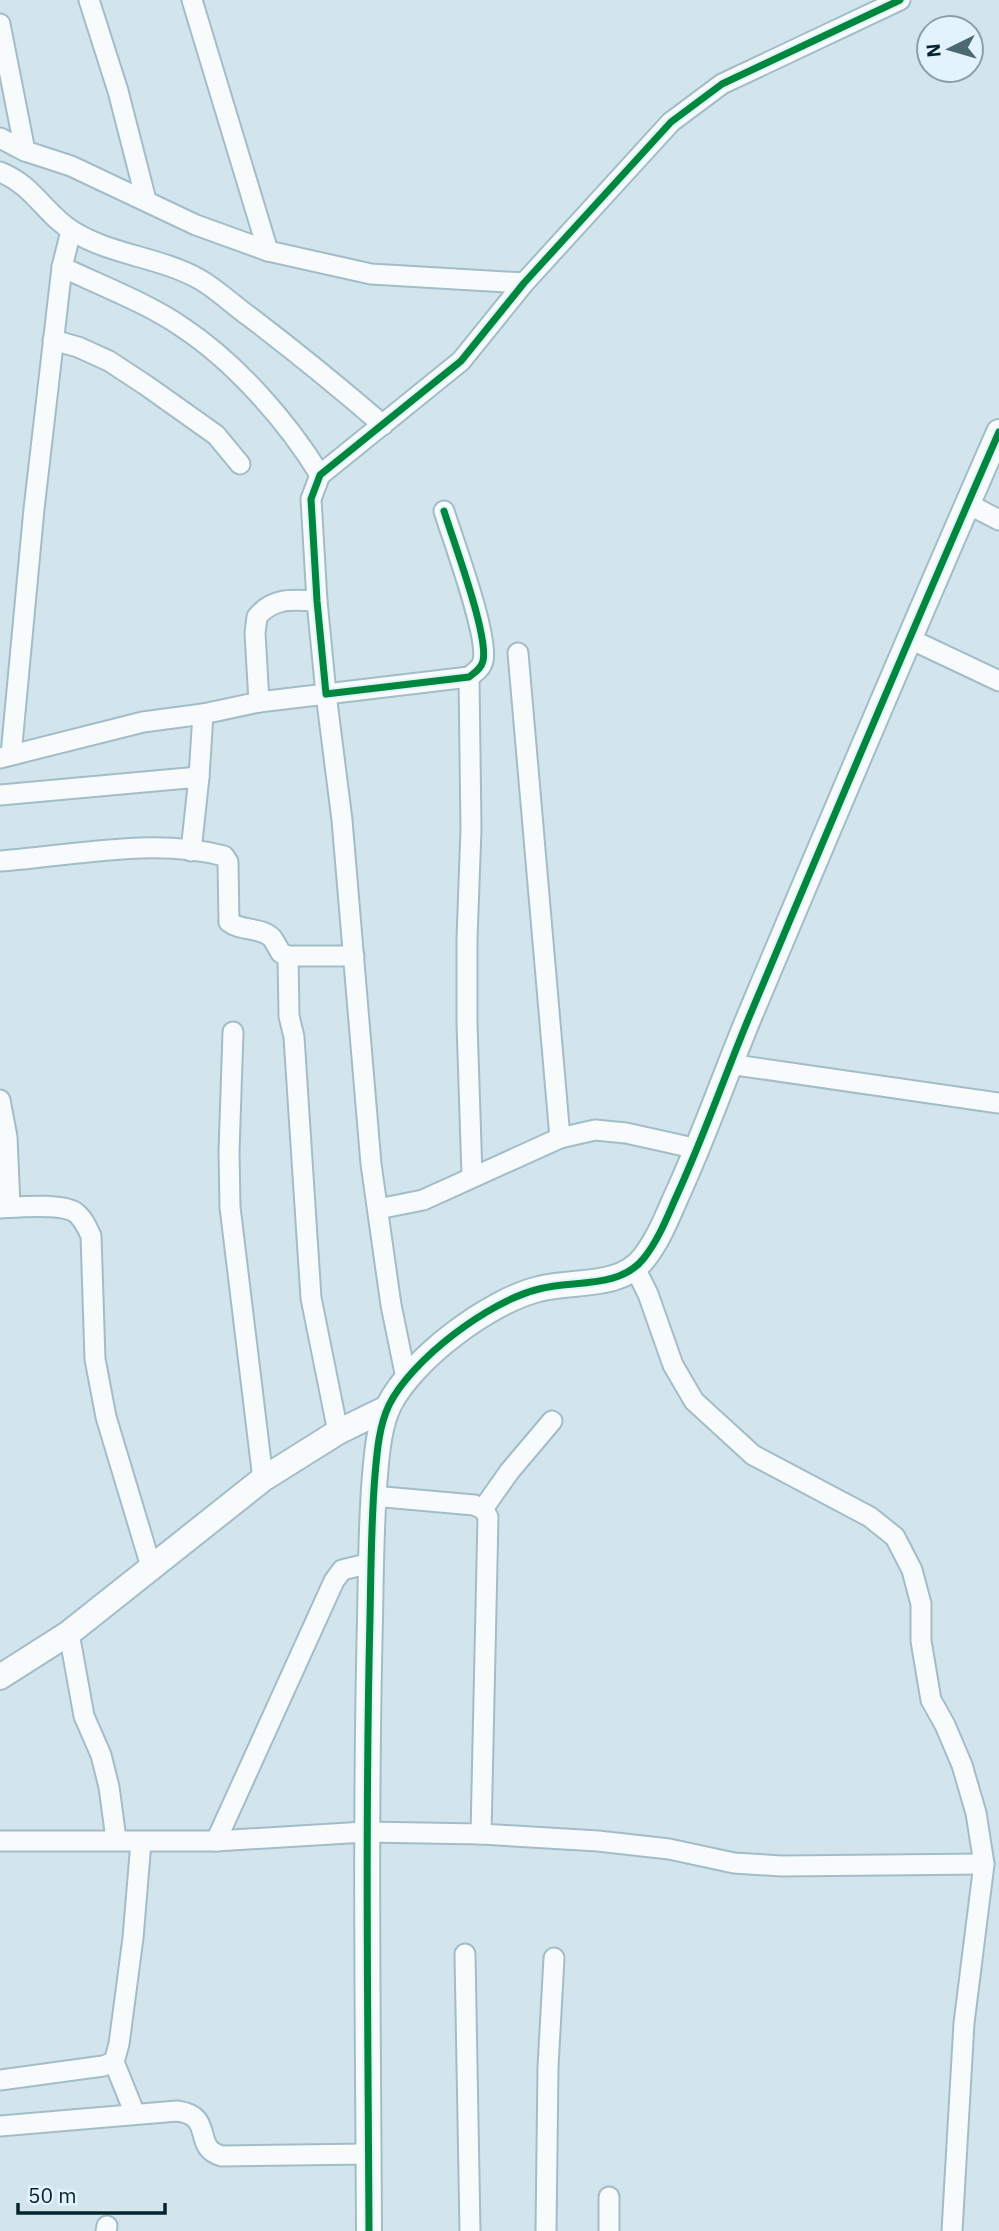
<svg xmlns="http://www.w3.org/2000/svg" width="999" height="2231" viewBox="0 0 999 2231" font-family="'IBM Plex Sans',sans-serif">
<rect width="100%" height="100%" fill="#d2e5ed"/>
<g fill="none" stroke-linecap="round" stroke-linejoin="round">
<g stroke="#a2bdc8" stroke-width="23">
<g id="minor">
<polyline points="89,0 118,91 146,200"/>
<polyline points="192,0 268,251"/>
<polyline points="0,24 25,151"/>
<polyline points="0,138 25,151 71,166 196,225 268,251 371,274 524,283"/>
<path d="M0,172C34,185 45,215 74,232C112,255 159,257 199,279C217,289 233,305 250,317C296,352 340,388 383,425"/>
<path d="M62,267C100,285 147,303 182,327C235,362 287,421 320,475"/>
<polyline points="53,340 78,347 109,361 147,386 216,435 240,464"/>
<polyline points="968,504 999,520"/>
<path d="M444,511C453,540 489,636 483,661C481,669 475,672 469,677L326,694L317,601L311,499L320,475L461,361L524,283L671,122L722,84L900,0"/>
<polyline points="908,638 999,681"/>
<polyline points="518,653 560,1138"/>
<polyline points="469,677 471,829 467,939 467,1023 472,1176"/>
<path d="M259,702L255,633L257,617C273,597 293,600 317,601"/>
<polyline points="11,755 34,509 62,267 71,231"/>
<polyline points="0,758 143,722 203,714 259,702 326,694 342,820 371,1164 391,1305 406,1378"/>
<polyline points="199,777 203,714"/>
<polyline points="0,795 199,777 191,851"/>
<path d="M0,861C71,856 154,837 224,856L228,862L229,922C240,931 262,927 272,938C275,942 278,948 281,953L288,956H354"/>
<polyline points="288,956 289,1016 294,1037 311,1298 338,1432"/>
<polyline points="233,1032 229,1152 230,1207 263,1479"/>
<polyline points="729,1064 999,1103"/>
<polyline points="0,1100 7,1137 10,1207"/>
<path d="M0,1208C18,1207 60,1203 75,1212C83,1218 87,1227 91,1236L95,1359L106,1417L152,1570"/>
<polyline points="378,1209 423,1200 560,1138 595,1130 626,1133 698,1149"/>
<polyline points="635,1268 648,1294 673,1365 694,1401 753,1455 870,1517 895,1537 912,1570 921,1604 921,1641 931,1700 945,1725 962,1765 976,1813 984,1864 964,2023 952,2231"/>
<polyline points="373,1496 474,1505 483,1509 488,1517 481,1834"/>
<polyline points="483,1509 509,1472 552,1421"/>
<polyline points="69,1633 84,1716 101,1755 109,1787 116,1839"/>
<polyline points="0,1841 216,1841 365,1832 481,1834 598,1841 669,1849 734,1863 782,1866 984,1864"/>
<polyline points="216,1841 334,1581 342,1570 371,1563"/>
<polyline points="465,1954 470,2231"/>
<polyline points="114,2062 135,2114"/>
<polyline points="0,2080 103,2066 114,2062 119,2044 133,1938 141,1842"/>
<path d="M0,2126L177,2111C216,2116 191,2148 222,2156L368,2154"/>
<polyline points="609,2197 609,2231"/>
<polyline points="106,2231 107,2226"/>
<polyline points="546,2231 548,2067 554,1958"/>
</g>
</g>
<g stroke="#a2bdc8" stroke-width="28">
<g id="tertiary">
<polyline points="0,1677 69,1633 263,1479 338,1432 387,1408"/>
<path d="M369,2231C368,2026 365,1822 370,1618C371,1570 371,1522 375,1475C377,1452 379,1426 389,1405C412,1359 489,1301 539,1289C573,1280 620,1289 644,1258C659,1239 667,1217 677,1195C704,1136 725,1075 750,1015C832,820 914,626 999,432"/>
</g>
</g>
<use href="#minor" stroke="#f8fbfc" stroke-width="19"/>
<use href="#tertiary" stroke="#f8fbfc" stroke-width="24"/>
<g stroke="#e2f3fb" stroke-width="11">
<g id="cycleway">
<path d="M444,511C453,540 489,636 483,661C481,669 475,672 469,677L326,694L317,601L311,499L320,475L461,361L524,283L671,122L722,84L900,0"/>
<path d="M369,2231C368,2026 365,1822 370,1618C371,1570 371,1522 375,1475C377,1452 379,1426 389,1405C412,1359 489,1301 539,1289C573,1280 620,1289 644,1258C659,1239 667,1217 677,1195C704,1136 725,1075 750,1015C832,820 914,626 999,432"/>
</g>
</g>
<use href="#cycleway" stroke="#00873e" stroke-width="7"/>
</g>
<g transform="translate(950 49) rotate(265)"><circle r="33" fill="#e2f3fb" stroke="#89a0aa" stroke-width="2"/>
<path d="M0-5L12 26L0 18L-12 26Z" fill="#4c6872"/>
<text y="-10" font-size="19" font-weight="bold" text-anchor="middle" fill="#042430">N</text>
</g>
<path d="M18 2203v10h147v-10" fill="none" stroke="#042430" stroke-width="3.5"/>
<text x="28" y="2203" font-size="21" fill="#042430" stroke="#e2f3fb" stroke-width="5" paint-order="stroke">50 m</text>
</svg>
